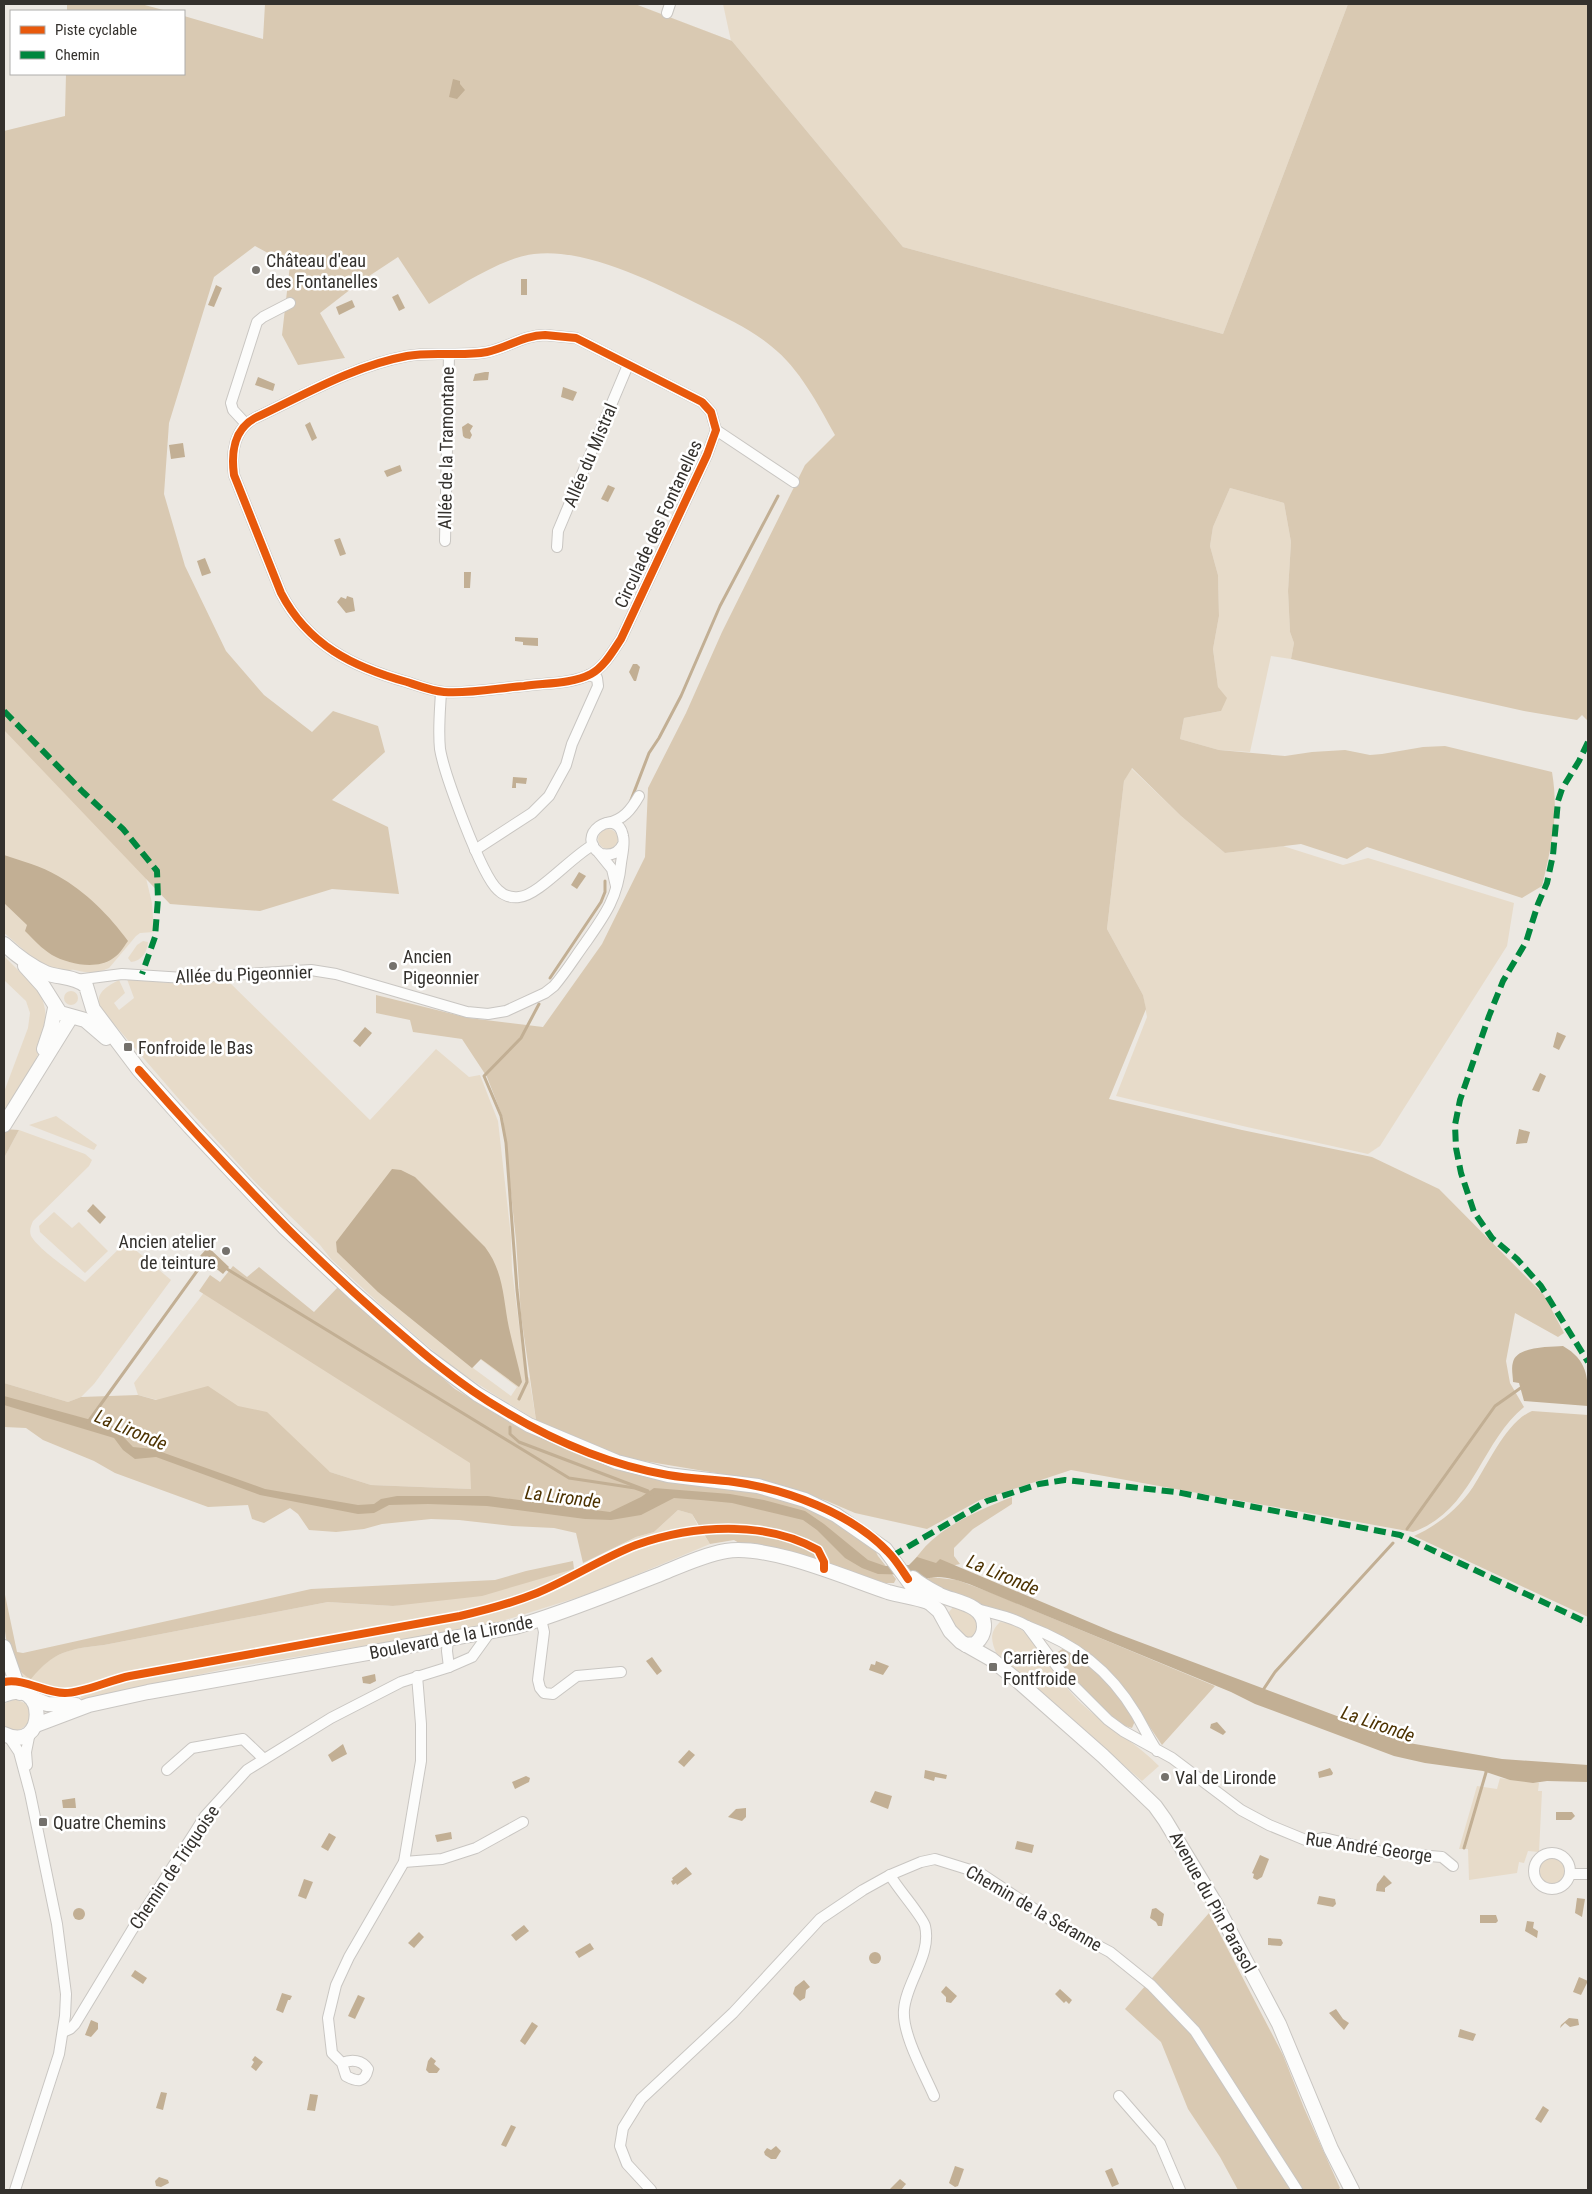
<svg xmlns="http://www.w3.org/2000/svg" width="1592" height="2194" viewBox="0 0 1592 2194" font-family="'Roboto Condensed',sans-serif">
<rect width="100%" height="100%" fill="#ece8e2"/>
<g fill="#e7dbc9" fill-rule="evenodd">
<polygon points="635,4 731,41 723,4 1348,4 1223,334 903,247 732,41"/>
<polygon points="1230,488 1284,503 1291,542 1288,591 1290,632 1294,643 1291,659 1271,656 1250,752 1219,750 1180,739 1184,718 1221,711 1213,649 1219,616 1218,575 1210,546 1213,527"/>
<path d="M4,727L145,874L152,903L154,932L140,933L136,936L109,968C97,974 87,973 75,970C68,969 61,972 55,970C40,967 17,943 4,933Z"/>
<polygon points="1131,768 1181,816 1225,853 1283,846 1343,865 1368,858 1514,903 1507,946 1380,1146 1368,1154 1247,1127 1116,1096 1147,1017 1143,995 1107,929 1124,781"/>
<circle cx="608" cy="839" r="10"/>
<path d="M143,941L148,942C147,952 142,961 131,962L128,958L137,945Z"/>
<path d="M4,956L38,990C62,1032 25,1079 4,1115V1092L28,1028L30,1013L26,1001L4,980Z"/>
<path d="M127,979L180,984L226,979L370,1120L436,1049L469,1077L480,1075L498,1121L511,1237L512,1270L526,1380L529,1377L536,1420C508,1403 479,1386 452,1366C410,1333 371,1296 331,1259L320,1245L256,1183L178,1098L101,1009C93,993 108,986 119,980L125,993L114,1003L119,1010L134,998ZM480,1359L517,1387L511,1396L473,1368Z"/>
<circle cx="71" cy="998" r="7"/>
<polygon points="56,1116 97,1145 94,1150 29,1125"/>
<path d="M19,1130L85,1154L92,1160L89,1166L33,1221C31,1226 29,1230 31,1236C38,1249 72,1272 85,1282L126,1242L171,1280L94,1384L81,1397L68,1402L4,1383V1158Z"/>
<polygon points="54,1212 72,1228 79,1222 108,1251 85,1273 40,1232 39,1226"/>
<polygon points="213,1281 478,1459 471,1489 371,1485 330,1472 251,1424 138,1395 134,1383"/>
<path d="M678,1510L692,1514L699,1528L646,1539L604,1557L553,1583L507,1601L478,1610L118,1676L71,1691L43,1688L19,1679L15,1665L31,1678C54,1651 69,1649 104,1645L328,1602L393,1606L574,1569L636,1537L654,1532Z"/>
<path d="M703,1533L710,1544L595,1592L486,1626L234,1667L82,1700L80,1695L104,1685L134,1678C205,1665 275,1652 346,1639C396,1630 446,1624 495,1610C567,1589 627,1539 703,1533Z"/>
<path d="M955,1605H960L976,1619L979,1630L970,1640C960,1634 950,1625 949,1612Z"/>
<path d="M1000,1622C1027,1624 1036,1647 1050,1665C1059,1678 1070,1693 1082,1704C1106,1727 1136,1742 1159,1766L1142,1781L997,1655C991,1641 989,1633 1000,1622Z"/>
<path d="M15,1699L27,1704L31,1718C25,1729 15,1735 4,1726V1704Z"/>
<polygon points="1500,1778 1539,1783 1538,1791 1542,1791 1539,1852 1528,1851 1524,1863 1519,1862 1517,1873 1469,1880 1468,1849 1459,1849 1477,1786 1497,1789"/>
<circle cx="1552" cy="1871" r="14"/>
</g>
<g fill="#d9c9b2">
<polygon points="67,4 141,4 167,11 67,11"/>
<path d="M265,4H635L732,41L903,247L1223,334L1348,4H1588V721L1582,715L1577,720L1524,711L1291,659L1294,643L1290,632L1288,591L1291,542L1284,503L1230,488L1213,527L1210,546L1218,575L1219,616L1213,649L1218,687L1227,698L1221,711L1184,718L1180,739L1219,750L1285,756L1312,752L1345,750L1370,755L1382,754L1423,747L1445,746L1552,772C1559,815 1552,844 1542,886L1522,898L1367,847L1347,859L1301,844L1225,853L1181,816L1132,768L1124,781L1107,929L1143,995L1146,1009L1109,1099L1242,1130L1372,1157L1439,1189L1544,1295L1564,1333L1558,1337L1515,1313L1506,1361L1510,1383L1524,1407C1480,1443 1473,1511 1413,1532L1071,1470L980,1500L927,1529L855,1513L827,1501L770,1482L626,1458L536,1420L521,1315L516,1240L503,1118L487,1077L462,1039L413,1032L410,1020L376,1013V995L469,1018L543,1027L602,944L645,857L648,788L686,713L722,632L805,465L835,435C817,403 800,369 771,346C751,329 726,318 702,306C658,284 585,247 534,254C501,258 458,287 429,304L398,257L360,282L320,313L345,358L298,365L282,335L290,265L255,246L214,277L169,423L164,494L185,566L226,651L264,695L312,732L333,711L378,726L385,752L332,800L388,827L399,894L332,889L260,911L170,904L4,730V131L65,116L66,74H184V16L263,39Z"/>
<polygon points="4,1129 19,1130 4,1158"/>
<polygon points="233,1266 247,1277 259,1267 314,1312 339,1286 455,1389 519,1428 613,1467 672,1483 745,1490 802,1505 824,1515 872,1544 878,1556 896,1579 894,1583 885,1583 817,1560 746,1547 734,1540 710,1544 692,1514 678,1510 654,1532 636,1537 583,1563 576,1533 554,1528 512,1526 459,1520 431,1519 382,1524 364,1529 336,1532 309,1530 298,1514 290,1508 264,1523 252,1519 248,1505 208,1507 115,1473 94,1461 43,1440 26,1428 4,1427 4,1383 68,1402 81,1397 138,1395 156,1400 208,1386 238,1406 267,1412 330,1472 371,1485 471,1489 470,1463 199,1291 210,1275 220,1282"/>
<path d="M1532,1411L1588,1415V1617L1414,1536C1438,1525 1458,1509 1473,1487C1488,1464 1507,1421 1532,1411Z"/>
<path d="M1012,1497V1504L973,1529L954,1548V1556L960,1564L917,1574L910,1565C917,1557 923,1548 931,1541C953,1521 984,1508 1012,1497Z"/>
<path d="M573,1561L574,1569L482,1596L393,1606L328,1602L104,1645C69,1649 54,1651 31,1679C1,1664 4,1618 4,1590L17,1652L23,1653L311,1589L495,1580L526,1571Z"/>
<polygon points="931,1577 957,1580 992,1593 1215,1686 1162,1745 1141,1714 1103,1666 1083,1649 1057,1636 921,1583"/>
<path d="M1064,1648C1093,1661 1114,1692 1133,1716L1135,1721L1132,1728L1122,1725L1093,1700L1055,1658L1056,1653Z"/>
<polygon points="1209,1913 1283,2055 1304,2108 1340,2188 1338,2190 1238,2190 1220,2157 1188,2109 1161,2042 1125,2009"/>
</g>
<g fill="#c2af94">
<polygon points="453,79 460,81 460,84 465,90 457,99 449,97"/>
<rect x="521" y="279" width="6" height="16"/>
<polygon points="216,285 222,288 214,307 208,305"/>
<polygon points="398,294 405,308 399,311 392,297"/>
<polygon points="352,300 355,307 339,315 336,307"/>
<polygon points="485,372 489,372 488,380 473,381 475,374"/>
<polygon points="258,377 275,384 273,391 255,385"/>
<polygon points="563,387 577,392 573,401 561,397"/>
<polygon points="310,422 317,438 312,441 305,425"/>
<polygon points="468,423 473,426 470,431 472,435 470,439 465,438 463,436 462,427"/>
<polygon points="183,443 185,457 171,459 169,445"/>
<polygon points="400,465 402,471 387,477 384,471"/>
<polygon points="608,485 615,488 608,502 601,499"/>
<polygon points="340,538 346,554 340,556 334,540"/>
<polygon points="205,558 211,573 202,576 197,561"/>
<polygon points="464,572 471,572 470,588 464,588"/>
<polygon points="347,596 353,598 355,611 346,613 337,602 341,597 346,599"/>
<polygon points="515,637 538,638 538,646 523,645 523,642 515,641"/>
<polygon points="633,664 637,664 640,667 636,681 634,681 629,672"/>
<polygon points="513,777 527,778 526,784 516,783 516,788 512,788"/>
<path d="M4,855C22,861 41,866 58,876C85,891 110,916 128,941C123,948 119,955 112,959C96,970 68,964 52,955C42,949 33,939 25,931L27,925L4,903Z"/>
<polygon points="579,872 586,876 577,889 571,885"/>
<polygon points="365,1027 372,1033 360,1047 353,1041"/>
<polygon points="1557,1032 1566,1036 1559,1050 1553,1047"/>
<polygon points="1540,1073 1546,1076 1539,1092 1532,1090"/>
<polygon points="1519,1129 1530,1132 1527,1143 1516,1144"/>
<path d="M392,1169L401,1170L415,1177L485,1247C504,1272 503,1299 509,1328C513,1346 518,1364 522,1382L519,1387L481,1359L472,1368L378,1292L337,1252L336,1242Z"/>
<polygon points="93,1204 106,1217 100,1224 87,1211"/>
<polygon points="208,1247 229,1267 223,1274 200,1256"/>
<path d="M1563,1346C1589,1361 1588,1379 1588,1406L1524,1401L1519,1383L1513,1382C1513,1376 1511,1368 1513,1362C1517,1346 1550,1347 1563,1346Z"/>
<path d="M4,1396L113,1426L133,1447L153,1449L265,1489L358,1505L374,1504L381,1499L397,1496H488L610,1512L641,1497L654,1488L730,1494L764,1500L805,1511L824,1524L868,1560L885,1566L909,1565L917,1557L936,1563L940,1559L1113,1632L1409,1743L1502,1759L1588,1765V1782L1547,1781L1533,1783L1510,1780L1483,1771L1425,1763L1394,1756L1255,1704L1231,1692L969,1584C957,1580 936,1573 925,1580L918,1575L878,1574L862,1568L845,1558L817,1530L803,1520L732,1503L701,1500L674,1498L641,1515L611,1520L585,1519L487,1506L428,1504L389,1505L374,1513L358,1514L260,1495L156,1457L135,1459L123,1450L114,1438L4,1405Z"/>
<polygon points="652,1657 662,1671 657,1675 646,1661"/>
<polygon points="876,1661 889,1666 883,1675 869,1670 871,1664 875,1665"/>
<polygon points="375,1674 376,1681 370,1684 363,1683 362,1677"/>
<polygon points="1217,1722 1226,1732 1223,1735 1210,1728 1211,1724"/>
<polygon points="343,1744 347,1754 332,1762 328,1755"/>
<polygon points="689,1750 695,1755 684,1767 678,1762"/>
<polygon points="1330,1768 1333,1773 1332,1775 1319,1778 1318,1772"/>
<polygon points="925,1770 947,1775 946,1779 935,1777 934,1781 924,1778"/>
<polygon points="526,1776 530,1778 529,1782 515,1789 512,1782"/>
<polygon points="875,1791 892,1796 888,1809 870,1802"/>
<polygon points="75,1798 76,1808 63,1808 62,1800"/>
<polygon points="746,1808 746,1817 742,1821 728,1817 736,1809"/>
<polygon points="1556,1812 1572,1812 1575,1816 1571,1820 1556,1820"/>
<polygon points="451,1832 452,1839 437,1842 435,1835"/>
<polygon points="329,1833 336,1837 328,1851 321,1847"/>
<polygon points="1017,1841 1034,1845 1032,1853 1015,1849"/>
<polygon points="1260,1855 1269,1859 1262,1877 1257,1880 1253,1878 1254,1874 1252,1873"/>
<polygon points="686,1867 692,1874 677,1885 676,1883 673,1885 671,1881 673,1880 672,1878"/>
<polygon points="1384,1875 1392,1883 1385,1888 1385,1892 1376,1891 1377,1884"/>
<polygon points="304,1879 313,1882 306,1899 298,1896"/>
<polygon points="1319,1896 1335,1899 1336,1904 1333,1907 1317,1904"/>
<polygon points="1577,1898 1585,1899 1582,1917 1575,1913"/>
<circle cx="79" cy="1914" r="6"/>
<polygon points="1156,1908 1164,1914 1162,1926 1158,1926 1156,1922 1150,1918 1152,1909"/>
<polygon points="1480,1915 1496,1915 1498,1921 1496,1923 1480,1923"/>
<polygon points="1527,1921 1534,1922 1533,1928 1538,1931 1537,1938 1525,1931"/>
<polygon points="524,1925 529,1931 516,1941 511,1935"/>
<polygon points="419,1932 424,1937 414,1948 408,1943"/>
<polygon points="1268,1938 1281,1939 1283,1943 1281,1946 1268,1945"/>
<polygon points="590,1943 594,1949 579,1958 575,1952"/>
<circle cx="875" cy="1958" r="6"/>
<polygon points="135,1970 147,1978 143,1984 131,1976"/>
<polygon points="1579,1977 1588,1981 1581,1995 1573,1992"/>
<polygon points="804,1980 810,1987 806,1990 805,1998 800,2001 793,1994 795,1987"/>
<polygon points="946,1986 957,1996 951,2003 946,2002 946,1997 941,1992"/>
<polygon points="1060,1989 1072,2000 1069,2004 1066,2001 1064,2003 1055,1994"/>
<polygon points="282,1993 292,1996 290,2000 288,2000 283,2013 276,2010"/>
<polygon points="358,1995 365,1998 355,2019 348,2016"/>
<polygon points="1336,2009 1343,2019 1349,2023 1344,2030 1329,2013"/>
<polygon points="1569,2018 1578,2019 1579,2025 1570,2027 1565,2023 1560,2028 1561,2025"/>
<polygon points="91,2020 98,2023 98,2029 91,2037 85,2035"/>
<polygon points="532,2022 538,2026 525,2045 520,2041"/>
<polygon points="1460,2029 1476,2034 1473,2041 1458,2037"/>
<polygon points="255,2056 263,2062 256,2071 251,2067 254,2062 252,2060"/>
<polygon points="431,2057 436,2061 434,2064 440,2069 437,2073 429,2073 426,2070 428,2061"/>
<polygon points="161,2092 167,2093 163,2110 156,2108"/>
<polygon points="310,2094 318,2095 315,2111 307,2110"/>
<polygon points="1543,2106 1549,2110 1541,2123 1535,2119"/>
<polygon points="511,2125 516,2127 506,2147 501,2145"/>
<polygon points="776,2146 781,2151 776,2159 771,2159 765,2155 764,2152 767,2148 771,2150"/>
<polygon points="955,2166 964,2169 958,2186 955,2187 949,2183"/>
<polygon points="1112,2168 1119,2184 1112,2187 1105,2171"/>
<polygon points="159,2177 168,2180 169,2183 161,2187 156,2186 155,2181"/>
<polygon points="900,2179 906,2184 901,2190 889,2190"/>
</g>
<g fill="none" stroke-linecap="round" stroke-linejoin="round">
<g stroke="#c2af94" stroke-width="3">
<polyline points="631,800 649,753 659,738 681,696 720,606 778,496"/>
<polyline points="550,978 601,902 605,892 605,881"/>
<polyline points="227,1269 569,1478 635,1488 652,1494"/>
<polyline points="519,1399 527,1382 526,1373 517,1290 506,1143 501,1116 484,1076 521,1038 539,1004"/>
<polyline points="88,1422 205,1260"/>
<polyline points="510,1427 510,1434 519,1442 648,1491"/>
<polyline points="1407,1529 1495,1406 1522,1387"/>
<polyline points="1263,1690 1275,1672 1393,1543"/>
<polyline points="1464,1848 1487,1769"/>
</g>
<g stroke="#c9c6c2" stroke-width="12">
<g id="street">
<polyline points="667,13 670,4"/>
<path d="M545,335L576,338L702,402L711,412L716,430L707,455L621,639C613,651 604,667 591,674C572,684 545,683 524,686C498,688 470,694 444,692C432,691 419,686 407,682C353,667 308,645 281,593L234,475C231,453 234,429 255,418C304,395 353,366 407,356C433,351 460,357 487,352C507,348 524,335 545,335Z"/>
<polyline points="246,424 233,410 231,403 257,322 263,317 290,303"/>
<polyline points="716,430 794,482"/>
<polyline points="445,541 449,355"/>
<polyline points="557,547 558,531 628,365"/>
<path d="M441,692C440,711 438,730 440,749C444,773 481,875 498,890C503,895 511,898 519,897C538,896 572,856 593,845"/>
<path d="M607,823C623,820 631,810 639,796"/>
<polyline points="475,850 532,813 549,796 566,765 572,744 598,686 597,678 589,675"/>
<polyline points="599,853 612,869 616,886"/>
<path d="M76,980L122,974L184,978L311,970L336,974L467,1012L488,1014L506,1011L545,993L554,986C566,972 575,957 586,942C605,915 618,897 621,863C622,855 625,844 623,836C617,805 572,836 601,854C611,856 619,853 623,844"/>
<path d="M974,1608C992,1614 1011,1616 1027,1626"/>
<polyline points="541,1619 544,1632 538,1680 540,1688 544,1693 553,1694 577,1676 621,1672"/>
<polyline points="448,1639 447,1651 449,1667"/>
<polyline points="9,1737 19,1752 30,1793 57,1924 66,1994 65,2016 59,2054 15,2190"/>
<path d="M1157,1751C1149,1739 1143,1726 1136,1714C1109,1669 1075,1644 1027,1626L1064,1676L1108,1720L1123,1731L1172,1758L1241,1810L1269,1825L1308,1841L1324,1838L1383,1852L1442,1857L1453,1866"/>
<polyline points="27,1765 26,1752 30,1732"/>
<polyline points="167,1770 192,1748 243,1739 264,1759"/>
<circle cx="1552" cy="1871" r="18"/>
<polyline points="404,1862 442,1859 476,1848 523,1822"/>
<polyline points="1571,1874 1588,1874"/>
<path d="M890,1875C897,1888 923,1917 925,1926C932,1955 906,1982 904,2010C902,2034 924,2073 934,2096"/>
<polyline points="63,2032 70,2029 75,2024 132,1930 195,1832 205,1816 247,1770 331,1718 401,1682 449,1667 472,1657 490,1632"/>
<path d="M342,2063C352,2059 362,2060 368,2069C365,2083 357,2082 346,2076L342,2063L332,2053L328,2018L336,1985L349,1957L404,1862L421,1761V1724L417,1676"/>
<polyline points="1119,2096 1160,2143 1180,2190"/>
<polyline points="651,2190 627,2164 620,2146 623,2128 641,2099 733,2013 820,1919 863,1890 890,1875 921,1862 935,1859 980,1873 1057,1924 1110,1952 1151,1985 1195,2031 1297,2190"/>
</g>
</g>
<g stroke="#c9c6c2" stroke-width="16">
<g id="secondary">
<path d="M4,944C16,955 30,966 46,973C58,978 75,976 86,986L93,1009L139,1070L190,1127L285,1228L353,1292L426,1356L477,1394L529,1425L617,1462L668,1475L758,1486L805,1500L836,1515L885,1549L915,1590L939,1611L950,1631L961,1642L991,1659L1018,1681L1103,1756L1155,1806L1165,1820L1215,1903L1279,2024L1331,2149L1352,2190"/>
<polyline points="25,966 43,986 60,1013 85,1020 106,1038"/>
<polyline points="44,1049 51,1028 55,1008"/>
<polyline points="4,1125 71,1017"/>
<path d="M913,1578C921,1585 931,1590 940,1595C955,1602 985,1604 984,1627C984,1634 981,1639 975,1644L966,1645"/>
<polyline points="4,1647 20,1693"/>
<path d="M4,1695C48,1675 47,1755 4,1734"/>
<polyline points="30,1697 47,1704 76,1705"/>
<path d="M36,1725L89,1705L148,1692L515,1627C564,1613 611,1593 658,1575C680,1566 703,1555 726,1551C769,1544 846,1578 888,1592C901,1596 915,1597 928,1602"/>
</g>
</g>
<use href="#street" stroke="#fcfcfb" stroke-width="10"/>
<use href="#secondary" stroke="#fcfcfb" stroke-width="14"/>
<g stroke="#00873e" stroke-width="6" stroke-dasharray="12 6" stroke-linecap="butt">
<polyline points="4,711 83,792 123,829 157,871 158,899 155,937 142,974"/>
<polyline points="1588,742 1579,761 1562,789 1558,801 1553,855 1547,883 1538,904 1526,942 1503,981 1489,1016 1460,1100 1455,1125 1456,1148 1461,1173 1474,1212 1492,1238 1517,1259 1541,1286 1588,1362"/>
<polyline points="892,1556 987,1501 1039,1484 1065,1480 1176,1492 1400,1535 1588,1623"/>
</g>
<g stroke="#fff" stroke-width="11">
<g id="cycleway">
<path d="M545,335L576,338L702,402L711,412L716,430L707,455L621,639C613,651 604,667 591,674C572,684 545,683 524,686C498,688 470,694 444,692C432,691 419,686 407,682C353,667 308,645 281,593L234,475C231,453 234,429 255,418C304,395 353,366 407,356C433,351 460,357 487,352C507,348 524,335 545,335Z"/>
<path d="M139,1070C215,1156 293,1239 379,1315C419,1350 459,1385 504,1411C554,1441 610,1465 668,1475C690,1479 712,1479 734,1482C786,1489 851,1513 888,1552C896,1560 902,1570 908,1579"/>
<path d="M4,1682C25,1678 44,1693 65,1693C83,1693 110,1680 130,1676L460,1616C486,1610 512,1603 537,1593C571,1579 602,1558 636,1545C692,1525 765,1520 818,1550L824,1562V1569"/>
</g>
</g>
<use href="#cycleway" stroke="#e8590c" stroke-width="8"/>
</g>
<g fill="#74716c" stroke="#fff" stroke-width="2">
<circle cx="256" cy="270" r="5"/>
<circle cx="393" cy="966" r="5"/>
<rect x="123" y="1042" width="10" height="10" rx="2.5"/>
<circle cx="226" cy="1251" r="5"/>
<rect x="988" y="1662" width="10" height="10" rx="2.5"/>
<circle cx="1165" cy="1777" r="5"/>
<rect x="38" y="1817" width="10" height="10" rx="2.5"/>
</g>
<g text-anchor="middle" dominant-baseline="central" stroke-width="5" stroke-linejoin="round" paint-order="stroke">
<g font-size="18" fill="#34312d" stroke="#fff" text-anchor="start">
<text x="266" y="260">Château d'eau<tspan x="266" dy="21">des Fontanelles</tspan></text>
<text x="403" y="956">Ancien<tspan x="403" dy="21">Pigeonnier</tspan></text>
<text x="138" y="1047">Fonfroide le Bas</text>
<text x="216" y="1241" text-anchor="end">Ancien atelier<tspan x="216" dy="21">de teinture</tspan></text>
<text x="1003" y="1657">Carrières de<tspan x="1003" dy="21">Fontfroide</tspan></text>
<text x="1175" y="1777">Val de Lironde</text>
<text x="53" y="1822">Quatre Chemins</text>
</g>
<g font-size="18" fill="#34312d" stroke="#fff">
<text transform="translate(446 448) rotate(-89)">Allée de la Tramontane</text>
<text transform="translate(590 455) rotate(-67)">Allée du Mistral</text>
<text transform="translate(658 524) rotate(-65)">Circulade des Fontanelles</text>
<text transform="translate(244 974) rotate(-2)">Allée du Pigeonnier</text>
<text transform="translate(451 1637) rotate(-11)">Boulevard de la Lironde</text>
<text transform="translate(1369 1847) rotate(8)">Rue André George</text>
<text transform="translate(174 1867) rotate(-56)">Chemin de Triquoise</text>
<text transform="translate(1213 1902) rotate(61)">Avenue du Pin Parasol</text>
<text transform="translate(1034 1908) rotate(30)">Chemin de la Séranne</text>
</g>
<g font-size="19" font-style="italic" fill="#4c3201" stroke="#fff">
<text transform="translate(131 1430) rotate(23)">La Lironde</text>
<text transform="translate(563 1497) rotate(7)">La Lironde</text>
<text transform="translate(1003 1575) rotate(23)">La Lironde</text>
<text transform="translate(1378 1724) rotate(19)">La Lironde</text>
</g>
</g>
<rect width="1592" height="2194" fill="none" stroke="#34312d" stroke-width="10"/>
<rect x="10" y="10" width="175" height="65" fill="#ffffff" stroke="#aeadab"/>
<rect x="20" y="26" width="25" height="8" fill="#e8590c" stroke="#aeadab"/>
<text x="55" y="35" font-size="15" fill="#34312d">Piste cyclable</text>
<rect x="20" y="51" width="25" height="8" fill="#00873e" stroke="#aeadab"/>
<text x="55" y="60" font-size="15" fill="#34312d">Chemin</text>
</svg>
